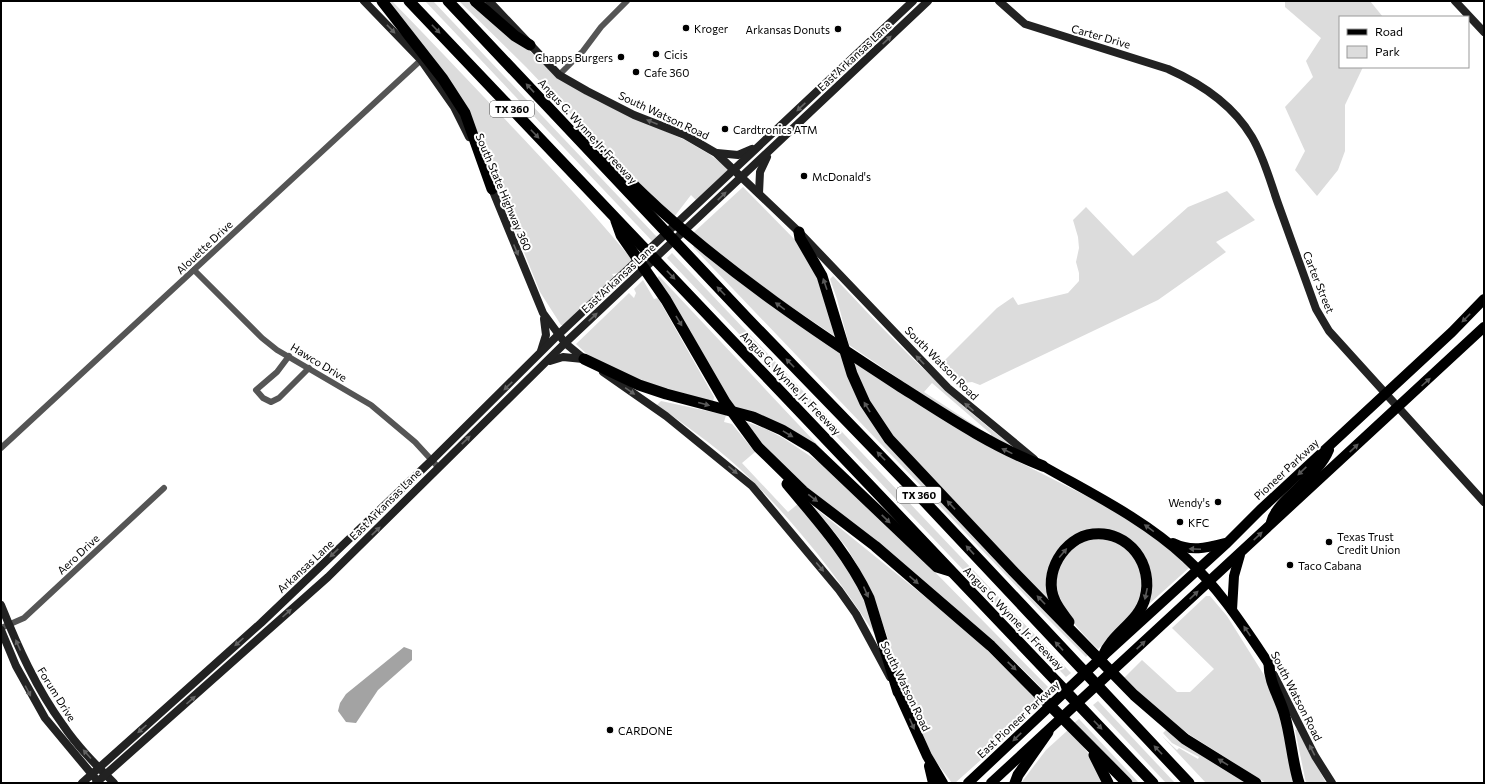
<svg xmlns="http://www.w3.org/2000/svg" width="1485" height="784" viewBox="0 0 1485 784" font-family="Commissioner,sans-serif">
<rect width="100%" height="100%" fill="#fff"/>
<g fill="#dcdcdc" fill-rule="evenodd">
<path d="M385,1H392C429,39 465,77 501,115C546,163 591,209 633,261L619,273L612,274L615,278L564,325H561L540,292L478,138Z"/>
<polygon points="425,1 433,1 657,237 653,242"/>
<polygon points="459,1 471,1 566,82 597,101 685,140 709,154 729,169 697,201 691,195 674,217 626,172 526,67"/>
<polygon points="1285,1 1370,1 1383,17 1340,17 1340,67 1363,67 1345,105 1345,151 1338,170 1317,196 1295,170 1305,151 1285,107 1313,77 1306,61 1321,38 1285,7"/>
<polygon points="743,187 804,249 814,265 836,337 781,300 692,234"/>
<polygon points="1227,191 1255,220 1216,242 1226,252 1158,300 980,385 972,382 964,383 939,366 997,308 1013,297 1018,305 1068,293 1079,281 1079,273 1076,262 1079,248 1078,237 1073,220 1086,207 1133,256 1188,207"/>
<polygon points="695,245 843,354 870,418 1089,654 1086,657 1042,613 693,247"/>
<polygon points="672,253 1071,673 1066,677 1025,635 667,258"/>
<polygon points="659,276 829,457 820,450 734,407 656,279"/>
<path d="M833,276C893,340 952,402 1023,454L972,428L849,345L837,299L830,279ZM932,383L991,434V436L924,392Z"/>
<polygon points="643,280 654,299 658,298 714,397 713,402 656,389 590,357 576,344 629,293 634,298 636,293 634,289"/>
<polygon points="851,359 1007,456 1108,507 1144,529 1190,567 1149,604 1148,603 1151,573 1148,563 1144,555 1109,532 1063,548 1052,599 1049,602 889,432 866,395"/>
<path d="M661,401L726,415L724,422L732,424L755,452L742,463L788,512L798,504L837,551L861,592L877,631L874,633C837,575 789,515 739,468C714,445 685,425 657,405Z"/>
<path d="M744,421L766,429L783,438L825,466L931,568L1051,690L1047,694C995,638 934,591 874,543C827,506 781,469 744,421Z"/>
<polygon points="814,507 971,634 1039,702 1001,742 955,783 952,783 934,759 924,738 900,674 877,607 864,577 847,548"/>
<path d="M1095,538C1118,538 1125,547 1140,562L1143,598L1115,633L1098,649C1077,628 1039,591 1063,560C1072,548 1081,542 1095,538Z"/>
<polygon points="1206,596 1210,596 1227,616 1269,683 1281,716 1296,783 1266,783 1190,735 1163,715 1124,678 1142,660 1177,692 1190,692 1214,669 1172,628"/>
<polygon points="1098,701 1175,783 1166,783 1093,705"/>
<polygon points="1079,719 1139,783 1131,783 1074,723"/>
<polygon points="1298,729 1326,783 1306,783 1295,730"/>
<path d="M1068,730C1084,746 1096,762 1106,783H1021L1046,750Z"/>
<polygon points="1166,730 1248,783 1206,783 1162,736 1177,750 1179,748 1198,759 1199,757 1172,743 1163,733"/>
</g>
<polygon fill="#a3a3a3" points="404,647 412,650 412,660 378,690 356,723 346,722 338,711 340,703 346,694"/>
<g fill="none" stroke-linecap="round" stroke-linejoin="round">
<g stroke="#555" stroke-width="6">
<polyline points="559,75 583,51 601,27 627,1"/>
<polyline points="194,270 262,338 277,350 371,405 415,442 438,467"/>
<polyline points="289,356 277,372 256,390 263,398 271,402 279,398 309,368"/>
<polyline points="1,448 421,60"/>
<polyline points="1,628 24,618 164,488"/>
</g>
<g stroke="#222" stroke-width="8">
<polyline points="364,1 421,60 454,107 469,137"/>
<polyline points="489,1 559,75 587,91 634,115 685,135 716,153 799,232 948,388 1034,459"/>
<path d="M999,1L1025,24L1168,69C1202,84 1233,105 1252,137C1265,159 1271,185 1280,209C1292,242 1304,276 1316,309L1329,331L1484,502"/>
<polyline points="1455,1 1484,32"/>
<polyline points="717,153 738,155 752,149"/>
<polyline points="490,184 543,313 565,343 588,362"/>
<polyline points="759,193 760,172 767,157"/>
<polyline points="541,351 546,335 544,319"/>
<polyline points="550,361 563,357 583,359"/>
<polyline points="603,372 666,416 752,486 839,590 856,614 890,677"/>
<path d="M1,605C18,647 36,688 63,725C77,746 96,765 114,783"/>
<polyline points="1,630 16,666 45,718 95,778"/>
<polyline points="1274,675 1315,756 1332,783"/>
<polyline points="82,783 261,623 432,460 558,335 913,1"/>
<polyline points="96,783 328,577 565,343 928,1"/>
</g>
<g stroke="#000" stroke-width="10">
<path d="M1043,466C1092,494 1144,519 1186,558C1219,588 1244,627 1269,664"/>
<path d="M1271,522C1276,500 1318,478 1329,450"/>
<path d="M1173,543C1191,552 1206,548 1225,543"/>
<polyline points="1232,610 1234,576 1240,555"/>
<polyline points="898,692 927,756 943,783"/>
<polyline points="929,766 933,783"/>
<polyline points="968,783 1103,656 1227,543 1260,510 1452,332 1484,299"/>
<polyline points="991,783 1484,327"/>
</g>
<g stroke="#000" stroke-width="11">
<polyline points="382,1 443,79 465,113 492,189"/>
<polyline points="409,1 1153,783"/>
<polyline points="448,1 748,319 925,502 1189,783"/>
<polyline points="475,1 515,36 530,45"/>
<path d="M580,134L585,136C609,160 632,185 658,208C732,275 814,331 898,385C945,415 991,446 1043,466"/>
<polyline points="616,221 621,235 666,300 725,402 758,447 803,491 875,546 991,646 1127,783"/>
<polyline points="799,232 800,238 822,276 852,374 865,403 889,439 1013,571 1134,695 1185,739 1256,783"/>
<polyline points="584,359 639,385 666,394 753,417 782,430 812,448 937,567 950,571"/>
<path d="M787,484C818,521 848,554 869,598L898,692"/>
<path d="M1069,622C1064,615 1058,608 1055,601C1042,574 1064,537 1093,534C1129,530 1154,565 1145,598C1139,622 1112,633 1103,656"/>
<path d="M1269,664C1269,682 1279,696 1284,713C1291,736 1292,761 1299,783"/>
<polyline points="1094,755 1108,783"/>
<polyline points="1015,783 1018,775 1048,732"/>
</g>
</g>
<defs><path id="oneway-solid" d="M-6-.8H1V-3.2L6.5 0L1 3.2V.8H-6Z"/></defs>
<g fill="#646464">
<use href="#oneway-solid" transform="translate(391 29) rotate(46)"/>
<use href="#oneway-solid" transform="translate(887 40) rotate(-43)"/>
<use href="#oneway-solid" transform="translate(801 107) rotate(137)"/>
<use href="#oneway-solid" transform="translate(652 122) rotate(-158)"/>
<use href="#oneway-solid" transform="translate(722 196) rotate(-44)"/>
<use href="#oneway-solid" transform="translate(516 250) rotate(67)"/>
<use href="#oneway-solid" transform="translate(593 317) rotate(-43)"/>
<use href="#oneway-solid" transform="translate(920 360) rotate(-134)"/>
<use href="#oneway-solid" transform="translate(508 386) rotate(136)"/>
<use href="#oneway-solid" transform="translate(630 391) rotate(35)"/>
<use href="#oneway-solid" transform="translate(969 407) rotate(-139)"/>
<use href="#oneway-solid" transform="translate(466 440) rotate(-44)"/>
<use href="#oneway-solid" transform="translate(733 470) rotate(41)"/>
<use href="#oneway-solid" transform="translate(376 531) rotate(-44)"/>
<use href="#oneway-solid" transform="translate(334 553) rotate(136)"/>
<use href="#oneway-solid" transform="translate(820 567) rotate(50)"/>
<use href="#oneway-solid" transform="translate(287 613) rotate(-42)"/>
<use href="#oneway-solid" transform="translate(239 642) rotate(138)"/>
<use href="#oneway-solid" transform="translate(18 645) rotate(-114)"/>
<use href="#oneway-solid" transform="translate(28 691) rotate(62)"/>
<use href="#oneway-solid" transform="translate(191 700) rotate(-41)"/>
<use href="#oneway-solid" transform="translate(142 729) rotate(138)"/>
<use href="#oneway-solid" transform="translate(1312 750) rotate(-117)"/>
<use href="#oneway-solid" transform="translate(87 754) rotate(-132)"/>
</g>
<g fill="#595959">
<use href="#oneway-solid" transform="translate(436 29) rotate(46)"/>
<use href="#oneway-solid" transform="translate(530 88) rotate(-133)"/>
<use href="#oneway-solid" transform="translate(535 134) rotate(46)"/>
<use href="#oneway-solid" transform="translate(671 275) rotate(46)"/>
<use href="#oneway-solid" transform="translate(825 284) rotate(-109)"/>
<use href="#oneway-solid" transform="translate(721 291) rotate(-134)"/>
<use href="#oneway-solid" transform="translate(780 306) rotate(-144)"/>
<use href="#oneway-solid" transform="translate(1466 318) rotate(135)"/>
<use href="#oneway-solid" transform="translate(679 321) rotate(59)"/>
<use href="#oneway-solid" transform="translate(790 363) rotate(-134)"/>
<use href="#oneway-solid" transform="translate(1426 382) rotate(-42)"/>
<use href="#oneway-solid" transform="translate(704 404) rotate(15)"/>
<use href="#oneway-solid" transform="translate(867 407) rotate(-121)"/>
<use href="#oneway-solid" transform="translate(788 434) rotate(31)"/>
<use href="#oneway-solid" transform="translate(1354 448) rotate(-43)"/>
<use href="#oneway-solid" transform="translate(1007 451) rotate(-154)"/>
<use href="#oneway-solid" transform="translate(881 456) rotate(-134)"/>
<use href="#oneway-solid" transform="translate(1302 471) rotate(137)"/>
<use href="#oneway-solid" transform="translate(813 498) rotate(38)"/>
<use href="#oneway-solid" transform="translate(951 505) rotate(-133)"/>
<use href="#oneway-solid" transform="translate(886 519) rotate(44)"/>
<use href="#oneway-solid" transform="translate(1149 528) rotate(-144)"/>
<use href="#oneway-solid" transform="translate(1258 536) rotate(-43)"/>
<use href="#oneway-solid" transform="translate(1195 549) rotate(-177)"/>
<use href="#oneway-solid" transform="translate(970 550) rotate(-133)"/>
<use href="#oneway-solid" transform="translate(1063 553) rotate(-50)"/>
<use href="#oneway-solid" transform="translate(914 580) rotate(41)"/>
<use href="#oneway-solid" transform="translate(866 592) rotate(66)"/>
<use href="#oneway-solid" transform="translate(1146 594) rotate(102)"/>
<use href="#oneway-solid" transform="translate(1194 595) rotate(-43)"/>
<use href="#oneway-solid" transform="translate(1041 600) rotate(-134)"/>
<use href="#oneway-solid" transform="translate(1247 631) rotate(-124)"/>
<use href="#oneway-solid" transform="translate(1141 645) rotate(-43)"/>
<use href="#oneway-solid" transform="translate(1059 646) rotate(-133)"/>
<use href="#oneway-solid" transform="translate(1012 666) rotate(44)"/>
<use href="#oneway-solid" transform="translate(912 724) rotate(66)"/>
<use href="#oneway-solid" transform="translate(1098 725) rotate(46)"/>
<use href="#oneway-solid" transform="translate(1017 737) rotate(136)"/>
<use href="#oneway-solid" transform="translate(1158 750) rotate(-134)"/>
<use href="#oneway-solid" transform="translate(1223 762) rotate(-148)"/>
</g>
<g fill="#000" stroke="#fff" stroke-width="1.5">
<circle cx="686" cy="28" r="4"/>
<circle cx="838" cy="29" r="4"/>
<circle cx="656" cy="54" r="4"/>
<circle cx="621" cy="57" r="4"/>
<circle cx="636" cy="72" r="4"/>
<circle cx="725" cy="129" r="4"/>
<circle cx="804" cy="176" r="4"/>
<circle cx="1218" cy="502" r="4"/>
<circle cx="1180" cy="522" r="4"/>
<circle cx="1329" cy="542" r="4"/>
<circle cx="1290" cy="565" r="4"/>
<circle cx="610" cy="730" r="4"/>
</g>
<g text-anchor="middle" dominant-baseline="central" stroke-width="4" stroke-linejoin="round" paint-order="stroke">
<g fill="#fff" stroke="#4c4c4c" stroke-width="1">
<rect x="490" y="101" width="44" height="16" rx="3"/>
<rect x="897" y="487" width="44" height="16" rx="3"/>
</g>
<g font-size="10" font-weight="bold" fill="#000">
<text x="512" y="109">TX 360</text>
<text x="919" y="495">TX 360</text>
</g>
<g font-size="11" fill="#000" stroke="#fff" text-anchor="start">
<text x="694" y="28">Kroger</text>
<text x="830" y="29" text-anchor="end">Arkansas Donuts</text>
<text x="664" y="54">Cicis</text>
<text x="613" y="57" text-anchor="end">Chapps Burgers</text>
<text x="644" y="72">Cafe 360</text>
<text x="733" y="129">Cardtronics ATM</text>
<text x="812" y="176">McDonald's</text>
<text x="1210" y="502" text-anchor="end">Wendy's</text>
<text x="1188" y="522">KFC</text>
<text x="1337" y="536">Texas Trust<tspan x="1337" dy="13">Credit Union</tspan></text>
<text x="1298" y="565">Taco Cabana</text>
<text x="618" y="730">CARDONE</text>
</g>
<g font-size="11" fill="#000" stroke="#fff">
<text transform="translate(1101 36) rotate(16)">Carter Drive</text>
<text transform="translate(854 56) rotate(-43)">East Arkansas Lane</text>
<text transform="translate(664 115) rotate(25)">South Watson Road</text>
<text transform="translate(588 131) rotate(47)">Angus G. Wynne, Jr. Freeway</text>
<text transform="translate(504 192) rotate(67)">South State Highway 360</text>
<text transform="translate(204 247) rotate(-43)">Alouette Drive</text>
<text transform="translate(618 278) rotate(-43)">East Arkansas Lane</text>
<text transform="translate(1319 282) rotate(68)">Carter Street</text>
<text transform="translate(319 362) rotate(31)">Hawco Drive</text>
<text transform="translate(942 363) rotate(45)">South Watson Road</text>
<text transform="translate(791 383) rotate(46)">Angus G. Wynne, Jr. Freeway</text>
<text transform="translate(1286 469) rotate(-43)">Pioneer Parkway</text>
<text transform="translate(385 504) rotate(-45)">East Arkansas Lane</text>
<text transform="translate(78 554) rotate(-43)">Aero Drive</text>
<text transform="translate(305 566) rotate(-43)">Arkansas Lane</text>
<text transform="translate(1014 618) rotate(46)">Angus G. Wynne, Jr. Freeway</text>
<text transform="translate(906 686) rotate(64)">South Watson Road</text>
<text transform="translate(57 694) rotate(58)">Forum Drive</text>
<text transform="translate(1297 696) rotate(63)">South Watson Road</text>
<text transform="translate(1018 719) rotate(-43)">East Pioneer Parkway</text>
</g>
</g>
<rect width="1485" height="784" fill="none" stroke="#000000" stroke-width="4"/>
<rect x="1339" y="16" width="130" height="52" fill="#ffffff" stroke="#999999"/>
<rect x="1347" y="29" width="20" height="6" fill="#000000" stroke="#999999"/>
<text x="1375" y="36" font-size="12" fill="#000000">Road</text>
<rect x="1347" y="46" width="20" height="12" fill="#dcdcdc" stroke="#999999"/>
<text x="1375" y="56" font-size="12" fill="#000000">Park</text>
</svg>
